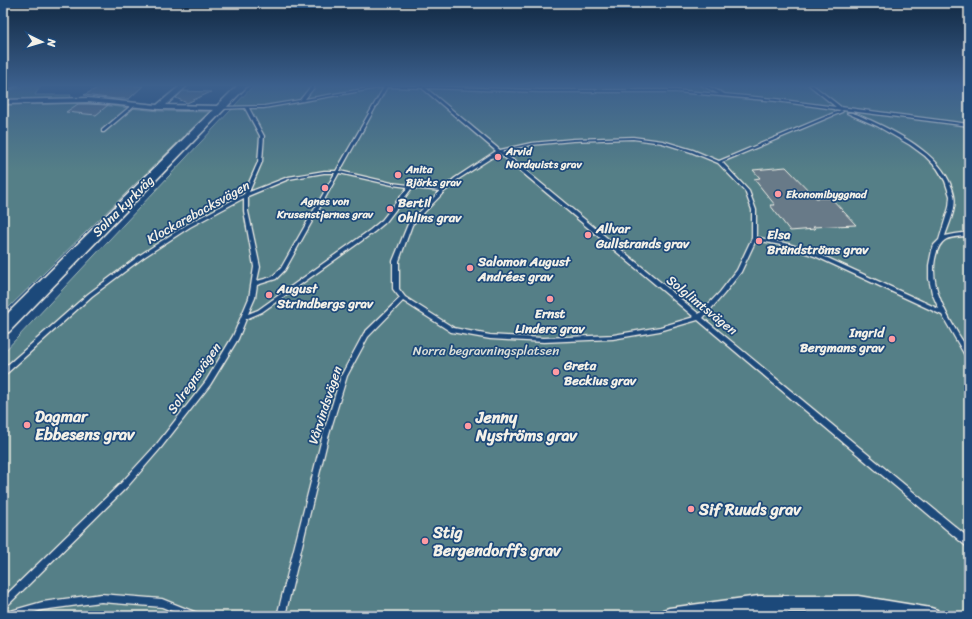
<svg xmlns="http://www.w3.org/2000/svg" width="972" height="619" viewBox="0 0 972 619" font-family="Sriracha,sans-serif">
<rect width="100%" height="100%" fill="#1f4a7a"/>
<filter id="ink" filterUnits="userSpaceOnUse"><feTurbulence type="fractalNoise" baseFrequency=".025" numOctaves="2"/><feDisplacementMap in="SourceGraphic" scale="8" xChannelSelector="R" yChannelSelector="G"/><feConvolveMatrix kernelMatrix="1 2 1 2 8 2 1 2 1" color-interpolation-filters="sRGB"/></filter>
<g filter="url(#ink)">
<g fill="#547f87" stroke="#a4b8b8">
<polygon points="25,85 41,85 35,95 71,95 70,98 3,100 3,93"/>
<polygon points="254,85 969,85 969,616 3,616 3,353 230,111 234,108 235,105"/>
<polygon points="80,103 159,111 209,112 3,313 3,105"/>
</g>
<g fill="#677a88" stroke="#f4f1e8">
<polygon points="103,85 143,86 129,99 116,99 84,95"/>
<polygon points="183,91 211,92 187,103 176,98"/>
<polygon points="78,104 88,104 108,105 96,115 66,112"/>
<polygon points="786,167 816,198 831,198 856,225 813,227 815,229 790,231 770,205 775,205 754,179 760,178 753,170"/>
</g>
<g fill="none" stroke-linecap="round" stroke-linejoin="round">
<g stroke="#f4f1e8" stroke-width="2.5">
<g id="lane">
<path d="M312,85H316L305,99L386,85L419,86L421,85L423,86L539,90H676L719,94L701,85H705L723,93L724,94L776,99L836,107L809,85H813L841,107L969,124V126L842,110H841L843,111L842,112L722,162L749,191L756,210V237L789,244L821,255L939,309L932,293L929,279V265L932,250L934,245L939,240L949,207L950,196L945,181L937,168L925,156L910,145L877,126L847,113C853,111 864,118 870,120C902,135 946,157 954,195C957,208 949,224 945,236L955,234L969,232V236C949,237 940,236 935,259C930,284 944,310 957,332C962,341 969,348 969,359H967L942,315L817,257L786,246L756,240L741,272L724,294L703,318L969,538V547L966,546L698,320L660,331L613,339L544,342L490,339L451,332L403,301L368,337L347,376L328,438L285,616H277L322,438L341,376L364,333L400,298L393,289V261L408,224L440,191L412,188L386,222L374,232L262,312L246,319L238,339L210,385L160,449L128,486L6,607L3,608V598L122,482L156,445L206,381L233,336L249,298L254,267L244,211V198L190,227L144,257L92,296L5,375H3V369L88,294L140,255L186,225L244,194L258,162L260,136L245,108L220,109L218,108L219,107L264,106L300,100ZM384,87L336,171H324L288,177L249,192L262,162L264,136L249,108H264ZM387,87L422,88L496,151L455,178L442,189L392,183L340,171ZM426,88L539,92H676L776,101L841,110L719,161L693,150L663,141L633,137L573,139L531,143L500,150ZM633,139L662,143L691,152L718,163L745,191L752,210V238L737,270L720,292L699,314L502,151L531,145L573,141ZM499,153L694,317L660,327L613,335L544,338L490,335L454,328L405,297L399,289V261L412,225L445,191L457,180ZM324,173H335L281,268L272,277L257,281L260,267L248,211V196L289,179ZM339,173L392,185L408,187L382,220L370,230L258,310L248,314L255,298L257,285L276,279L285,270Z"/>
<polygon points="133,104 136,105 104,132 102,132 102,130"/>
<polygon points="101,594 162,599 197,613 198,616 184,616 162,607 101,602 42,610 22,616 3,616 4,613 7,612 42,602"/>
</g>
</g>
<g stroke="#f4f1e8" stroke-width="3">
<g id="street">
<polygon points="8,85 18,85 3,90 3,86"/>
<polygon points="181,85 188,85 166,105 220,106 224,108 220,110 159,109 88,102 3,104 3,100 88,98 157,105"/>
<polygon points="759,596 858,596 931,608 937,610 939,616 880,616 858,612 759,612 732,616 661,616 663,610 669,608"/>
</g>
</g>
<g stroke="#f4f1e8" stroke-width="3">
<polygon id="secondary" points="238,85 248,85 9,332 3,334 3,318"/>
</g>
<use href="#lane" fill="#1f4a7a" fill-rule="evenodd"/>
<use href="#street" fill="#1f4a7a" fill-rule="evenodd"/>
<use href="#secondary" fill="#1f4a7a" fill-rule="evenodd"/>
</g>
</g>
<linearGradient id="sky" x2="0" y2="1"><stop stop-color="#112943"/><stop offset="0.5" stop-color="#3c608d"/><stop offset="1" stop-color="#3c608d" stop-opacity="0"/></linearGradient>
<rect width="972" height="171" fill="url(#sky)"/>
<g fill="#ff9aa2" stroke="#1f4a7a" stroke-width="1.5">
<circle cx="498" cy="157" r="4"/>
<circle cx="398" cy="175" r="4"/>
<circle cx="325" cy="188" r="4"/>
<circle cx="778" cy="194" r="4"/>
<circle cx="390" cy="209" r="4"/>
<circle cx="588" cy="235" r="4"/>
<circle cx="759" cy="241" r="4"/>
<circle cx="470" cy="268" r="4"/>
<circle cx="269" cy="295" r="4"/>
<circle cx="550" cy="299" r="4"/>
<circle cx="892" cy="339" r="4"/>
<circle cx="556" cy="372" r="4"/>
<circle cx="27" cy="425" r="4"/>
<circle cx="468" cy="426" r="4"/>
<circle cx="691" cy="509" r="4"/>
<circle cx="425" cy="541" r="4"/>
</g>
<g text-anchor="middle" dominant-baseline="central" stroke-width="3.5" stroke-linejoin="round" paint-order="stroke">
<g font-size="11" font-weight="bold" fill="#f4f1e8" stroke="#1f4a7a" text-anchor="start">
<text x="506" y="151">Arvid<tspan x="506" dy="13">Nordquists grav</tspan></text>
<text x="406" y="169">Anita<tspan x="406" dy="13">Björks grav</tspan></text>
<text x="786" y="194">Ekonomibyggnad</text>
<text x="325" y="201" text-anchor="middle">Agnes von<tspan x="325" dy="13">Krusenstjernas grav</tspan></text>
</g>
<g font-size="13" font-weight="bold" fill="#f4f1e8" stroke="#1f4a7a" text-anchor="start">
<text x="398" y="202">Bertil<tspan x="398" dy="15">Ohlins grav</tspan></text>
<text x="596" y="228">Allvar<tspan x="596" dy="15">Gullstrands grav</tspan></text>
<text x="767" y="234">Elsa<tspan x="767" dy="15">Brändströms grav</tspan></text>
<text x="478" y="261">Salomon August<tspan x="478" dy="15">Andrées grav</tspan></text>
<text x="277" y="288">August<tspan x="277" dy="15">Strindbergs grav</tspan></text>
<text x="550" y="313" text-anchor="middle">Ernst<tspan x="550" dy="15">Linders grav</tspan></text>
<text x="884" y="332" text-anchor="end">Ingrid<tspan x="884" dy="15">Bergmans grav</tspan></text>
<text x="564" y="365">Greta<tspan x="564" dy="15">Beckius grav</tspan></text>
</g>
<g font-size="13" fill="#f4f1e8" stroke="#1f4a7a">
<text transform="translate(123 206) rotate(-45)">Solna kyrkväg</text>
<text transform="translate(198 212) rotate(-29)">Klockarebacksvägen</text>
<text transform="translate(702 305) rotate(39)">Solglimtsvägen</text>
<text transform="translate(194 378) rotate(-55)">Solregnsvägen</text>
<text transform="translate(325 405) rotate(-72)">Vårvindsvägen</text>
</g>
<g font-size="13" fill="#dce0d9" stroke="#1f4a7a">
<text x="486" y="350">Norra begravningsplatsen</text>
</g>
<g font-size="16" font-weight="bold" fill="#f4f1e8" stroke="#1f4a7a" text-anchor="start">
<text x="35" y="416">Dagmar<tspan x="35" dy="18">Ebbesens grav</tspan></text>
<text x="476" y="417">Jenny<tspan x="476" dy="18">Nyströms grav</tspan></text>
<text x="699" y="509">Sif Ruuds grav</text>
<text x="433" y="532">Stig<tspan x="433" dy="18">Bergendorffs grav</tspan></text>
</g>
</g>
<rect width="972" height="619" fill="none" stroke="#1f4a7a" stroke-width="16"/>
<rect x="8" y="8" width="956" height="603" fill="none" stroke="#f4f1e8" stroke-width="1.5" filter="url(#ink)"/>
<g transform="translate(42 42) rotate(95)" stroke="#1f4a7a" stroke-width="3" paint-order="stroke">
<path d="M0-3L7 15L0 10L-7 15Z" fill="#f4f1e8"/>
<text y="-6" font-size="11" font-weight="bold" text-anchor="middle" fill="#f4f1e8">N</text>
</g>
</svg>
